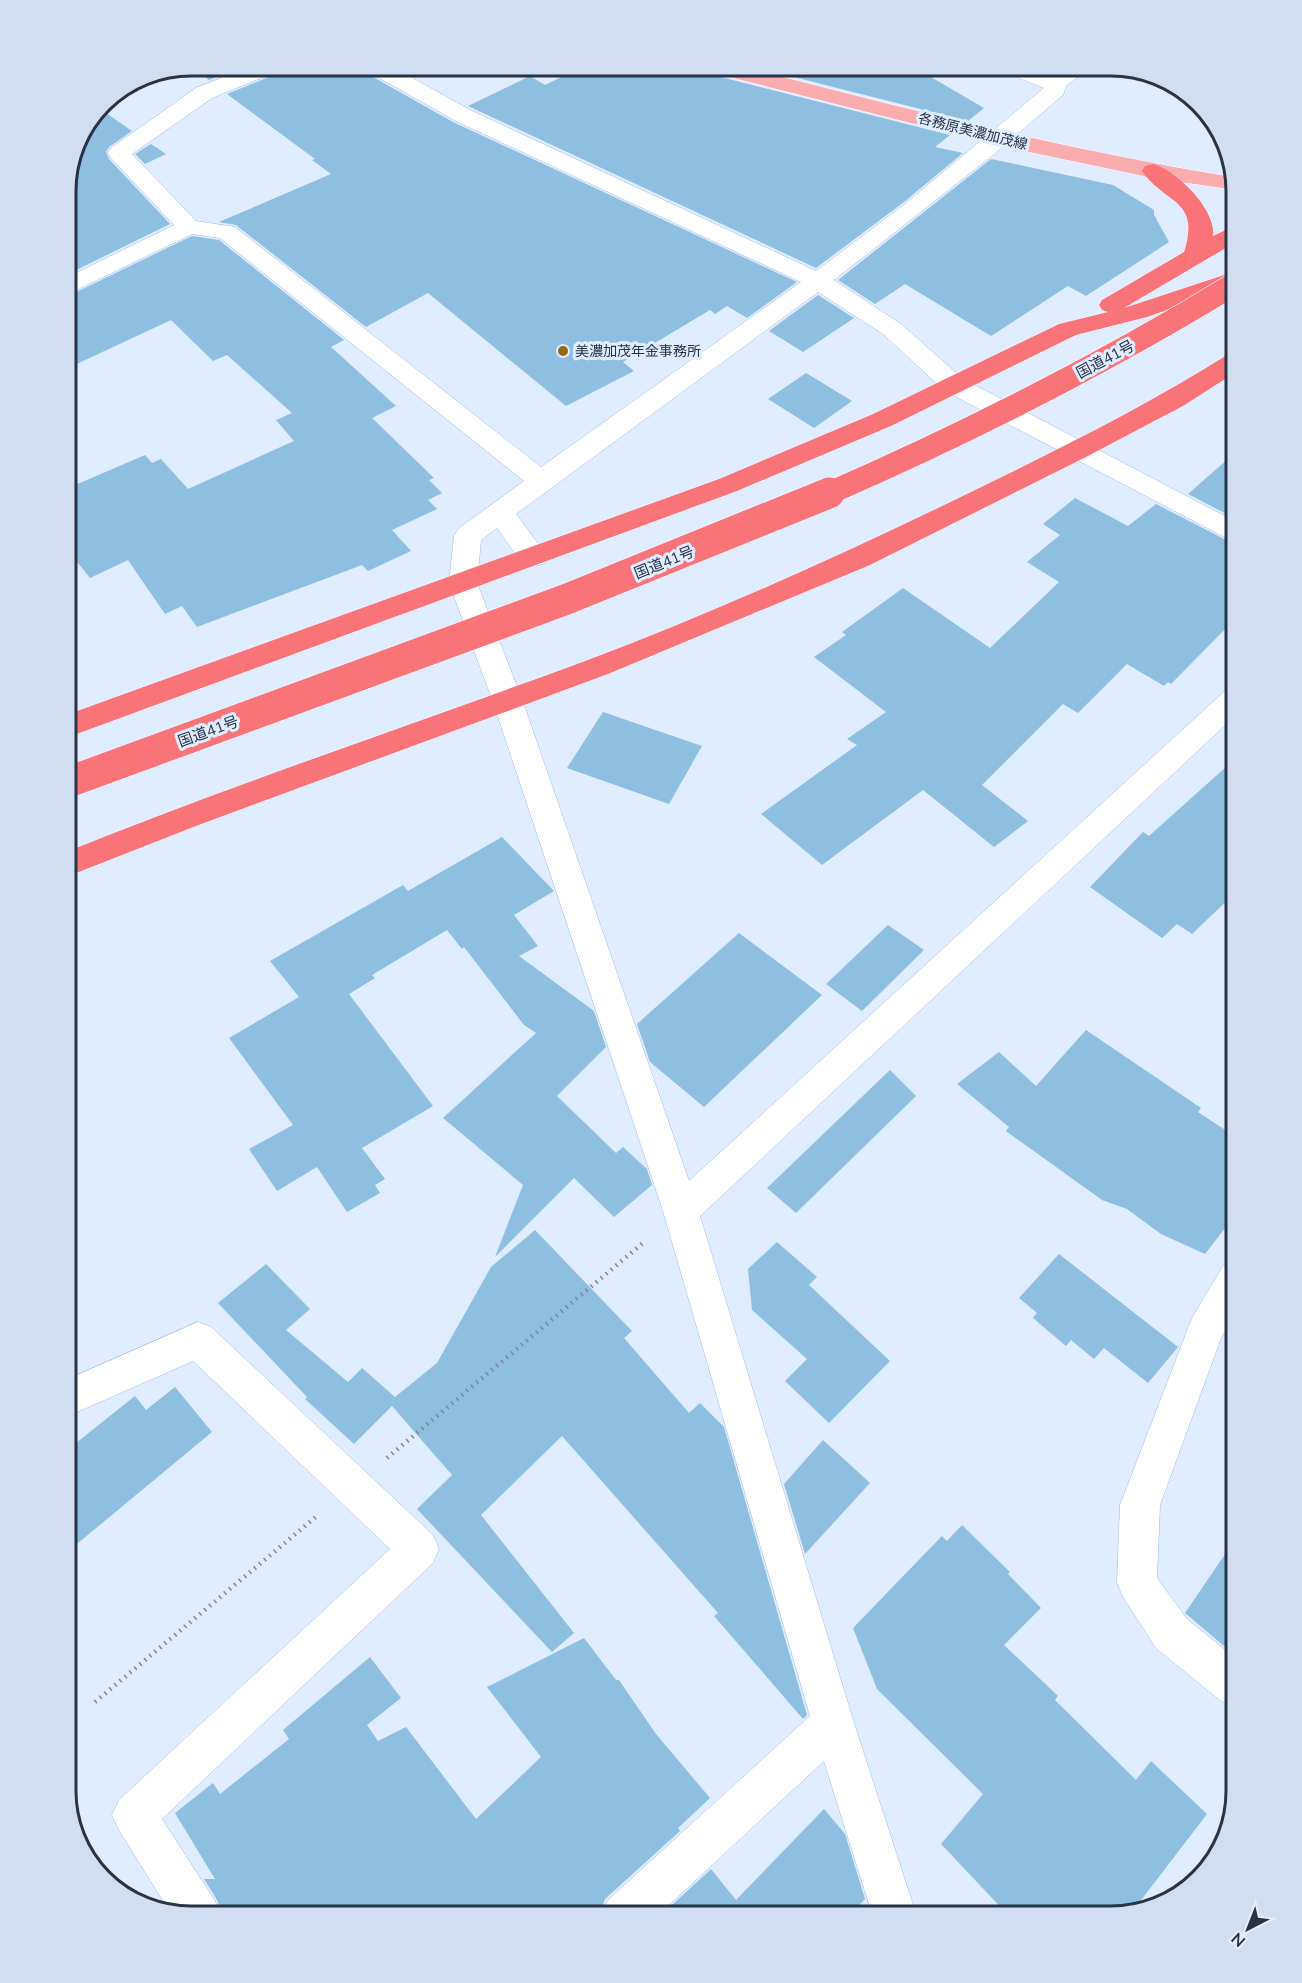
<svg xmlns="http://www.w3.org/2000/svg" width="1302" height="1983" viewBox="0 0 1302 1983" font-family="Mulish,'Noto Sans JP',sans-serif">
<rect width="100%" height="100%" fill="#e0ecff"/>
<g fill="#8ebfe1">
<polygon points="190,66 245,66 209,80"/>
<polygon points="283,66 362,66 366,73 453,122 797,282 747,318 727,306 715,314 710,310 623,362 634,371 566,406 428,293 366,327 236,225 219,222 331,174 312,160 315,159 227,94 279,73"/>
<polygon points="584,66 701,66 705,73 950,135 935,147 963,153 904,202 816,268 468,106 530,76 545,85"/>
<polygon points="750,66 912,66 984,108 968,121"/>
<polygon points="99,108 132,131 109,147 106,152 109,159 170,224 66,275 66,184 76,143"/>
<polygon points="151,144 166,154 145,164 135,154"/>
<polygon points="991,159 1113,185 1154,210 1154,215 1169,242 1086,296 1068,286 991,336 905,284 875,304 838,280"/>
<polygon points="192,236 219,240 344,340 331,347 396,406 372,418 434,478 429,480 442,493 428,500 437,509 392,530 411,551 368,571 362,565 197,627 182,606 165,614 128,560 90,578 66,548 66,489 145,455 152,463 161,459 188,489 294,441 276,420 292,413 227,355 213,361 171,320 66,369 66,297"/>
<polygon points="818,295 854,318 803,352 769,331"/>
<polygon points="806,373 852,401 814,428 768,399"/>
<polygon points="1236,452 1236,519 1188,494"/>
<polygon points="1075,498 1128,526 1156,504 1236,545 1236,618 1171,684 1168,682 1164,686 1127,664 1078,713 1063,704 982,785 1028,821 994,847 923,790 822,865 761,814 857,745 847,739 886,712 814,657 846,635 842,632 903,588 990,648 1059,582 1027,562 1060,535 1043,524"/>
<polygon points="603,712 702,746 669,804 567,768"/>
<polygon points="1236,758 1236,892 1192,934 1177,924 1162,938 1090,887 1143,832 1149,836"/>
<polygon points="502,837 554,891 514,915 538,946 519,956 594,1011 606,1047 557,1096 616,1153 623,1147 647,1169 652,1185 614,1217 574,1178 495,1257 523,1185 443,1118 536,1033 524,1025 464,947 462,949 447,930 372,975 375,978 349,994 433,1106 362,1148 385,1179 375,1185 380,1193 347,1212 317,1167 277,1191 249,1149 293,1125 229,1038 299,997 270,961 403,885 408,891"/>
<polygon points="888,925 924,950 862,1011 826,984"/>
<polygon points="739,933 822,995 704,1107 650,1062 637,1024"/>
<polygon points="1086,1030 1201,1108 1198,1112 1236,1137 1236,1214 1205,1254 1161,1234 1127,1209 1102,1200 1006,1131 1009,1127 957,1084 999,1052 1036,1086"/>
<polygon points="890,1070 916,1096 796,1213 767,1188"/>
<polygon points="535,1230 632,1331 624,1338 689,1413 700,1403 724,1427 807,1715 803,1719 714,1616 718,1613 562,1436 481,1515 574,1633 552,1652 417,1509 452,1475 392,1406 354,1444 305,1399 307,1397 218,1303 266,1264 310,1309 286,1330 348,1382 362,1368 395,1397 437,1363 491,1267"/>
<polygon points="777,1242 817,1277 809,1285 890,1361 829,1423 785,1381 807,1359 752,1310 748,1269"/>
<polygon points="1059,1254 1178,1347 1148,1383 1104,1348 1094,1359 1071,1340 1066,1346 1033,1318 1037,1313 1019,1298"/>
<polygon points="175,1387 212,1432 66,1553 66,1451 135,1396 146,1410"/>
<polygon points="823,1440 870,1483 805,1554 784,1484"/>
<polygon points="962,1525 1010,1572 1008,1574 1041,1608 1004,1645 1058,1696 1055,1700 1136,1780 1151,1761 1207,1814 1132,1912 1111,1917 1010,1917 941,1844 983,1794 877,1689 853,1628 942,1536 947,1541"/>
<polygon points="1236,1538 1236,1656 1185,1613"/>
<polygon points="584,1638 616,1680 619,1680 656,1734 710,1798 678,1828 680,1831 605,1899 599,1917 223,1917 217,1900 204,1879 215,1879 175,1813 213,1783 220,1794 289,1739 283,1730 370,1657 401,1698 367,1725 378,1741 406,1727 476,1819 541,1757 487,1687"/>
<polygon points="824,1809 845,1834 865,1899 848,1917 659,1917 711,1869 736,1900"/>
</g>
<g fill="none" stroke-linecap="round" stroke-linejoin="round">
<g stroke="#9ebae6" stroke-width="1">
<g id="minor">
<path d="M251,66H281L278,71L212,98L132,154L196,221L235,227L541,467L801,282L454,120L367,71L364,66H391L470,110L816,271L905,204L1044,88L1002,71L1000,66H1030L1053,75L1067,66H1092L1066,86L1063,95L993,155L834,280L901,324L963,379L1236,522V543L945,391L883,334L818,292L516,514L548,557L544,564C520,571 510,544 497,528L481,540L477,583L523,702L689,1181L1226,690L1236,687V715L700,1216L854,1723L917,1917H873L824,1761L656,1917H601L607,1901L810,1716L663,1211L493,702L449,583L454,536L458,529L524,481L220,238L192,234L66,295V278L174,225L111,158L108,153L111,148L196,88Z"/>
<polygon points="1236,1261 1236,1312 1221,1338 1160,1505 1157,1578 1186,1618 1236,1659 1236,1707 1221,1701 1156,1648 1123,1597 1117,1583 1120,1505 1192,1318 1223,1266"/>
<polygon points="198,1322 211,1327 433,1535 439,1549 433,1563 162,1819 215,1901 221,1917 184,1917 170,1912 119,1830 112,1815 119,1800 390,1549 193,1361 66,1417 66,1380"/>
</g>
</g>
<g stroke="#fff" stroke-width="1">
<path id="major" d="M703,66H740C903,108 1066,150 1233,177L1236,190L1153,178L1001,146L706,71Z"/>
</g>
<g stroke="#fff" stroke-width="1">
<g id="highway">
<path d="M1153,164C1176,170 1217,210 1213,236L1236,225V242L1124,308L1236,271V286L1147,317L1076,335L891,426L737,491L66,738V715L719,479L873,414L1059,324L1108,312L1102,310L1099,305L1102,300L1184,252C1201,198 1165,205 1142,171L1145,166Z"/>
<path d="M1236,353V372L1183,406L1086,457L870,565L608,674L196,826L66,877V852C237,783 412,725 585,661C718,611 848,552 975,490C1061,448 1146,406 1227,355Z"/>
</g>
</g>
<g stroke="#7d899b" stroke-width="4.5" stroke-dasharray="1.5 5" stroke-linecap="butt">
<polyline points="387,1458 643,1243"/>
<polyline points="95,1702 317,1516"/>
</g>
<use href="#minor" fill="#fff" fill-rule="evenodd"/>
<use href="#major" fill="#fbacaf" fill-rule="evenodd"/>
<use href="#highway" fill="#f87479" fill-rule="evenodd"/>
<g stroke="#fff" stroke-width="24" stroke-linecap="butt">
<path id="highway-bridge-far1" d="M825,495C967,433 1104,364 1236,283"/>
</g>
<g stroke="#fff" stroke-width="32" stroke-linecap="butt">
<polyline id="highway-bridge" points="66,783 567,599 829,493"/>
</g>
<use href="#highway-bridge-far1" stroke="#f87479" stroke-width="23"/>
<use href="#highway-bridge" stroke="#f87479" stroke-width="31"/>
</g>
<circle fill="#936a14" stroke="#e0ecff" stroke-width="2" cx="563" cy="351" r="6"/>
<g text-anchor="middle" dominant-baseline="central" stroke-width="6" stroke-linejoin="round" paint-order="stroke">
<g font-size="14" fill="#283345" stroke="#e0ecff">
<text transform="translate(973 131) rotate(14)">各務原美濃加茂線</text>
</g>
<g font-size="14" fill="#283345" stroke="#e0ecff" text-anchor="start">
<text x="575" y="351">美濃加茂年金事務所</text>
</g>
<g font-size="15" fill="#283345" stroke="#e0ecff">
<text transform="translate(1105 359) rotate(-28)">国道41号</text>
<text transform="translate(664 562) rotate(-22)">国道41号</text>
<text transform="translate(208 731) rotate(-20)">国道41号</text>
</g>
</g>
<path d="M0 0H1302V1983H0ZM191 76H1111A115 115 0 0 1 1226 191V1791A115 115 0 0 1 1111 1906H191A115 115 0 0 1 76 1791V191A115 115 0 0 1 191 76Z" fill="#d1ddf0" fill-rule="evenodd"/>
<path fill="none" stroke="#283345" stroke-width="3" d="M191 76H1111A115 115 0 0 1 1226 191V1791A115 115 0 0 1 1111 1906H191A115 115 0 0 1 76 1791V191A115 115 0 0 1 191 76Z"/>
<g transform="translate(1248 1929) rotate(222)" stroke="#e0ecff" stroke-width="4.5" paint-order="stroke">
<path d="M0-4.5L10 22L0 15L-10 22Z" fill="#283345"/>
<text y="-9" font-size="16" font-weight="bold" text-anchor="middle" fill="#283345">N</text>
</g>
</svg>
